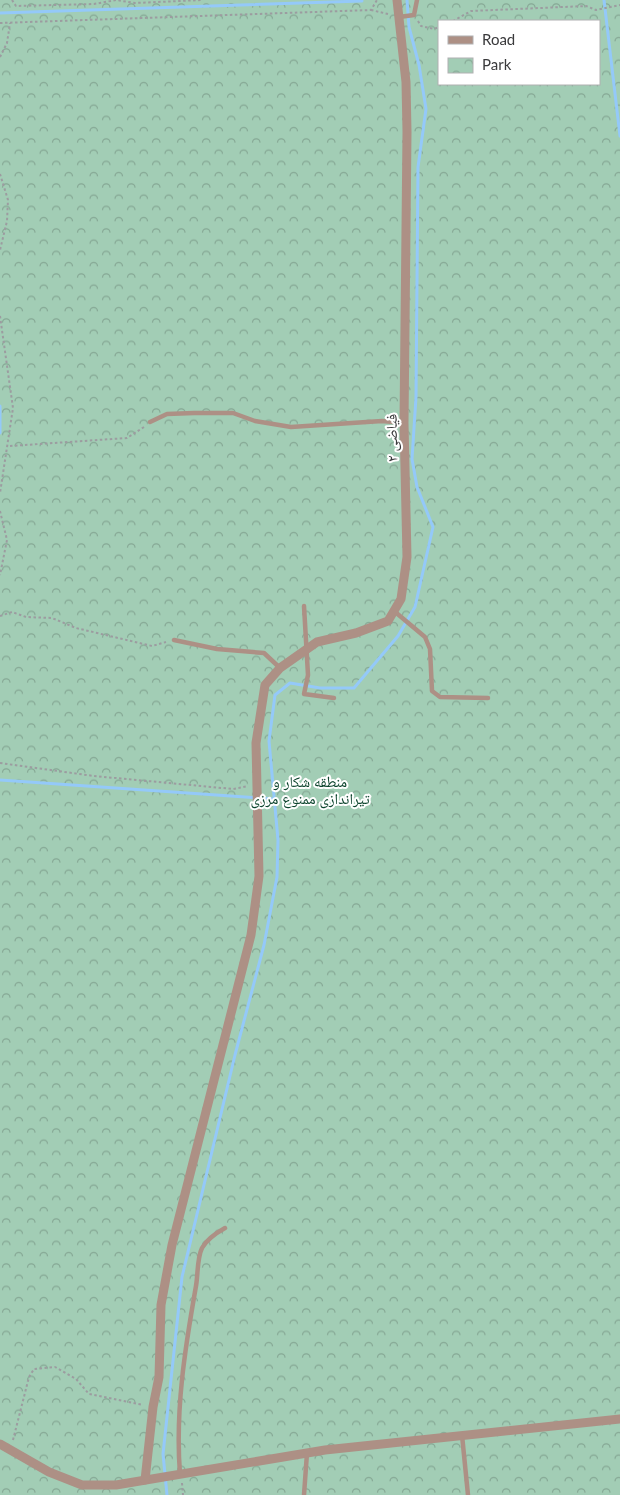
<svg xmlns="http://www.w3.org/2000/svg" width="620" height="1495" viewBox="0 0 620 1495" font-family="Lato,'Noto Naskh Arabic',sans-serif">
<defs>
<pattern id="park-crowns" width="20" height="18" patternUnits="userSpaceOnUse" patternTransform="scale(1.25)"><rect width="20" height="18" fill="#a2cdb5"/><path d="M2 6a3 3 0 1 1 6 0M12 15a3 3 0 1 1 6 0" fill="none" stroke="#85a794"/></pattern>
</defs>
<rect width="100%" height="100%" fill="#eaeaf0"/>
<path fill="url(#park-crowns)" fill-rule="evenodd" d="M0,0H620V1495H0ZM439,21H599V84H439Z"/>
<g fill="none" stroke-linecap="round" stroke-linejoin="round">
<g stroke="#94c9f9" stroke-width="3">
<polyline points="604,0 620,136"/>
<polyline points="0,13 362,1"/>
<polyline points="0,406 0,433"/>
<polyline points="0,780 275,799"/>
<polyline points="167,1495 163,1454 182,1277 235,1055 264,945 277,877 278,840 269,741 275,695 290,683 320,688 354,688 398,636 415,607 433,527 417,487 412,459 416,397 418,167 426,109 419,65 409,27 407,0"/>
</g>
<g stroke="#9c9ca0" stroke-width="2" stroke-dasharray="2.5 2.5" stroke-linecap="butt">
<polyline points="12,0 16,6 94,4 116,0 135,3 202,0"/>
<polyline points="371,10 388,14"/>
<polyline points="418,21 421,26 434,29 439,27"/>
<polyline points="453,21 471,11 586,6 596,10 620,5"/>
<polyline points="0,23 371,10 377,0"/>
<polyline points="0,57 7,43 10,23"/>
<polyline points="0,174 8,200 7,221 0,250"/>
<polyline points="0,316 13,408 0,493"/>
<polyline points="10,446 127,438 144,427"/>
<polyline points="0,511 7,540 0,575"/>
<polyline points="0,616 12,612 26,617 52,618 76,628 152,646 166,642"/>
<polyline points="0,763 94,776 233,789 248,786"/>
<polyline points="13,1440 29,1377 34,1369 55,1367 76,1379 89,1394 143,1405"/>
<polyline points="182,1483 183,1495"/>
</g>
<g stroke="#ad9085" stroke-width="4.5">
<polyline points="399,17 414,15 417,0"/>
<polyline points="150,422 167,414 194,413 233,413 255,421 291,427 382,421 404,423"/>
<polyline points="304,606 308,675 304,694 334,698"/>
<polyline points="394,611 425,637 430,649 432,691 440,697 488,698"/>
<polyline points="174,640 217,649 264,653 280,668"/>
<polyline points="462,1435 468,1495"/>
<path d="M180,1474C175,1411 185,1348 196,1286C198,1275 197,1258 202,1248C207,1239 216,1233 225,1228"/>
<polyline points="304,1495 307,1453"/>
</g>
<g stroke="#ad9085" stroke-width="9">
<polyline points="0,1444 49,1472 82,1485 116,1485 325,1450 620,1419"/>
<polyline points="145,1480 153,1407 159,1377 161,1305 172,1245 251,935 259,876 256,743 265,685 280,668 317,642 356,633 388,621 401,599 407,557 404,423 407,132 406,82 397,0"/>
</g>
</g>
<g text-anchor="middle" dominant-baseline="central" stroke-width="4" stroke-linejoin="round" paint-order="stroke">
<g font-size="15" fill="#3a3a3c" stroke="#fff">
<text transform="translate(391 438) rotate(-91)">فیاضی ۲</text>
</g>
<g font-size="15" fill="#0c442d" stroke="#fff">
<text x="310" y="781">منطقه شکار و<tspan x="310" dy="17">تیراندازی ممنوع مرزی</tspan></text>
</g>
</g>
<rect x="438" y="20" width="162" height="65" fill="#ffffff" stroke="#b0b0b1"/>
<rect x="448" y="36" width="25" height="8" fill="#ad9085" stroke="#b0b0b1"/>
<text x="482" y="45" font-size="15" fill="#3a3a3c">Road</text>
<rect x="448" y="58" width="25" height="15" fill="url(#park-crowns)" stroke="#b0b0b1"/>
<text x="482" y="70" font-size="15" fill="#3a3a3c">Park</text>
</svg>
